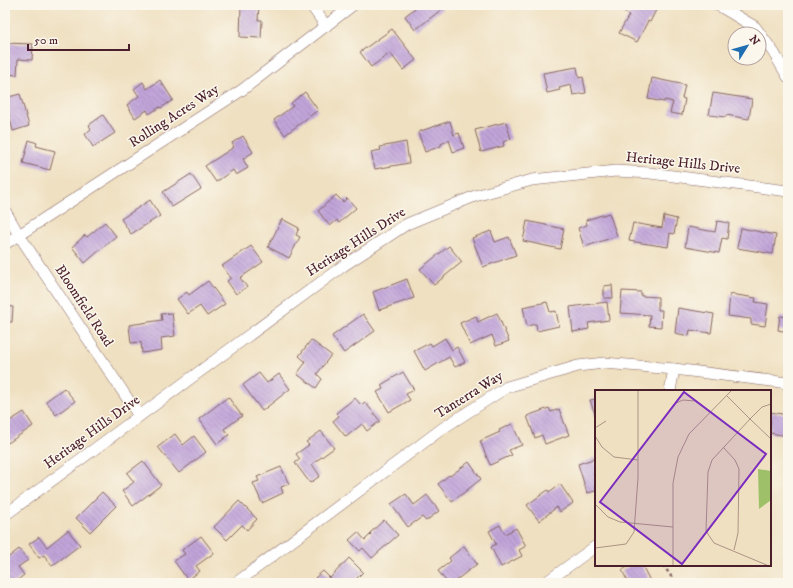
<svg xmlns="http://www.w3.org/2000/svg" width="793" height="588" viewBox="0 0 793 588" font-family="'IM FELL DW Pica',serif">
<defs>
<pattern id="building-back-hatch" width="6" height="6" patternUnits="userSpaceOnUse"><rect width="6" height="6" fill="#c1a5da"/><path d="M-1 5l2 2M0 0l6 6M5-1l2 2" fill="none" stroke="#9f86b1"/></pattern>
</defs>
<rect width="100%" height="100%" fill="#fbf7ec"/>
<filter id="ink" filterUnits="userSpaceOnUse"><feTurbulence type="fractalNoise" baseFrequency=".025" numOctaves="2"/><feDisplacementMap in="SourceGraphic" scale="8" xChannelSelector="R" yChannelSelector="G"/><feConvolveMatrix kernelMatrix="1 2 1 2 8 2 1 2 1" color-interpolation-filters="sRGB"/></filter>
<filter id="wash" filterUnits="userSpaceOnUse"><feTurbulence type="fractalNoise" baseFrequency=".012" numOctaves="4" result="noise"/><feDisplacementMap in="SourceGraphic" scale="16" xChannelSelector="R" yChannelSelector="G"/><feGaussianBlur stdDeviation="0.9" result="paint"/><feColorMatrix in="noise" values="0 0 0 0 0 0 0 0 0 0 0 0 0 0 0 0 0 1.4 0 .05"/><feComposite in="paint" operator="in"/></filter>
<g filter="url(#wash)">
<rect width="100%" height="100%" fill="#efe0c1"/>
<g id="blocks">
<g fill="url(#building-back-hatch)">
<polygon points="241,5 259,5 258,20 262,20 261,38 240,37"/>
<polygon points="419,5 439,5 442,9 415,30 405,16"/>
<polygon points="626,5 647,5 656,10 650,22 648,21 637,42 619,33 629,15 623,11"/>
<polygon points="392,29 416,60 403,70 390,53 371,67 360,52"/>
<polygon points="5,43 33,44 32,60 18,59 17,75 5,74"/>
<polygon points="577,67 579,78 583,77 586,93 573,95 571,85 559,88 560,90 547,93 543,73"/>
<polygon points="652,78 685,85 682,98 685,99 682,115 670,113 673,102 665,100 664,102 648,99"/>
<polygon points="160,80 173,100 161,108 160,107 149,114 147,110 135,118 127,105 139,96 134,89 143,82 147,89"/>
<polygon points="305,92 318,110 285,135 274,120 293,106 291,103"/>
<polygon points="713,93 752,99 749,119 726,115 726,117 709,115"/>
<polygon points="20,94 29,126 13,131 5,98"/>
<polygon points="103,115 115,133 93,147 85,134 91,129 89,125"/>
<polygon points="450,121 454,135 459,133 464,148 453,152 449,140 441,144 441,146 425,152 418,132"/>
<polygon points="506,122 511,139 503,142 504,146 481,152 475,130"/>
<polygon points="243,136 253,152 243,159 248,168 236,175 233,170 216,182 205,166 234,147 232,143"/>
<polygon points="29,140 37,143 36,146 55,151 50,170 23,163"/>
<polygon points="406,142 409,163 375,169 371,152 381,150 380,147"/>
<polygon points="191,174 201,189 172,207 163,192"/>
<polygon points="336,195 343,202 347,198 356,208 339,223 337,220 330,226 318,211"/>
<polygon points="150,200 160,216 131,234 121,219"/>
<polygon points="609,213 617,236 584,247 578,228 587,225 586,220"/>
<polygon points="664,216 677,219 674,234 670,233 668,247 629,241 633,223 662,228"/>
<polygon points="282,219 299,228 296,235 300,237 289,258 268,247"/>
<polygon points="527,221 564,229 560,249 523,241"/>
<polygon points="717,221 729,223 727,239 722,238 719,253 685,247 688,227 715,232"/>
<polygon points="105,222 116,236 85,263 72,247 85,235 87,237"/>
<polygon points="741,228 776,235 773,254 737,248"/>
<polygon points="491,231 495,242 509,237 516,255 483,267 472,238"/>
<polygon points="251,246 263,262 240,278 247,287 236,294 227,281 231,278 222,266"/>
<polygon points="449,246 462,262 434,285 420,269"/>
<polygon points="407,279 414,298 379,310 373,292"/>
<polygon points="208,281 225,304 207,316 200,306 188,314 177,299 187,292 189,295"/>
<polygon points="612,285 613,298 604,298 604,286"/>
<polygon points="622,291 641,292 641,296 658,297 658,310 662,310 661,327 649,326 650,315 620,313"/>
<polygon points="730,294 756,298 755,302 768,304 765,326 751,324 751,319 728,316"/>
<polygon points="547,302 550,312 556,311 559,326 537,331 536,324 527,326 523,307"/>
<polygon points="607,302 609,320 588,323 589,329 573,332 570,307"/>
<polygon points="5,306 13,307 12,322 5,322"/>
<polygon points="678,308 714,314 711,333 690,330 689,336 675,333"/>
<polygon points="172,313 175,336 161,338 162,350 142,353 141,342 131,343 129,325 162,320 161,314"/>
<polygon points="497,313 509,341 496,346 492,335 470,345 460,323 476,316 478,322"/>
<polygon points="363,314 375,331 344,353 332,336"/>
<polygon points="780,316 788,317 788,332 778,330"/>
<polygon points="445,338 452,350 457,347 465,362 455,367 449,357 425,371 414,351 430,343 432,346"/>
<polygon points="311,340 331,355 317,374 322,379 316,388 297,374 306,362 299,356"/>
<polygon points="403,372 414,390 406,394 410,400 389,412 377,392 383,389 381,385"/>
<polygon points="259,373 267,383 279,374 290,389 262,411 243,385"/>
<polygon points="64,388 75,401 56,415 46,401"/>
<polygon points="228,397 242,416 224,429 229,435 217,444 199,419"/>
<polygon points="355,398 361,405 365,402 380,421 367,431 362,424 346,437 333,421 339,416 336,413"/>
<polygon points="596,399 596,417 590,400"/>
<polygon points="549,408 551,412 559,409 569,435 545,444 542,435 535,438 527,416"/>
<polygon points="24,412 33,426 8,443 5,438 5,424"/>
<polygon points="770,412 788,415 788,436 770,433"/>
<polygon points="512,424 522,445 509,450 512,455 490,465 480,441 500,432 499,430"/>
<polygon points="321,431 334,448 312,464 320,476 310,483 295,463 300,459 296,454 309,445 306,442"/>
<polygon points="175,434 183,445 194,436 206,452 179,473 158,447"/>
<polygon points="596,457 596,491 587,493 578,464 593,459 592,458"/>
<polygon points="143,461 161,485 133,506 122,491 134,482 127,473"/>
<polygon points="469,462 481,479 452,502 438,484 449,475 450,476"/>
<polygon points="281,467 289,484 281,487 283,493 262,503 253,483 259,481 257,477"/>
<polygon points="560,484 573,503 560,512 557,507 539,521 527,505 548,490 549,492"/>
<polygon points="102,492 116,506 90,532 76,518"/>
<polygon points="406,494 414,505 427,495 439,511 426,521 422,517 408,527 391,504"/>
<polygon points="239,501 257,519 247,530 242,525 227,540 214,527"/>
<polygon points="384,520 398,535 372,558 363,548 360,551 349,540 358,532 365,540 371,534 370,533"/>
<polygon points="500,525 505,534 516,528 526,546 519,550 522,556 501,567 491,547 496,544 489,531"/>
<polygon points="68,530 80,545 52,566 44,555 39,558 29,544 39,537 47,547"/>
<polygon points="201,536 214,553 196,566 200,571 188,580 174,561 185,554 182,550"/>
<polygon points="464,546 477,564 455,581 457,583 443,583 446,581 438,571 451,561 449,558"/>
<polygon points="19,549 28,560 18,567 24,575 14,583 5,583 5,560"/>
<polygon points="349,558 363,572 352,583 320,583 315,578 323,571 330,578"/>
<polygon points="631,565 642,565 651,583 625,583 628,582 622,570"/>
</g>
</g>
</g>
<g filter="url(#ink)">
<use href="#blocks" fill-opacity="0" stroke="#846360" stroke-width="1"/>
<g fill="none" stroke-linecap="round" stroke-linejoin="round">
<g stroke="#846360" stroke-width="12">
<g id="street">
<polyline points="311,5 326,26"/>
<polyline points="718,5 755,27 774,53 788,77"/>
<polyline points="5,211 19,235 139,416"/>
<polyline points="5,244 242,90 353,5"/>
<polyline points="670,391 674,369"/>
<polyline points="5,515 343,266 407,224 475,196 532,180 616,171 650,173 788,191"/>
<polyline points="236,583 443,428 507,387 578,366 604,363 674,369 788,383"/>
<polyline points="545,583 596,546"/>
</g>
</g>
<polyline stroke="#846360" stroke-width="2.5" stroke-dasharray="3 3" stroke-linecap="butt" points="663,565 676,583"/>
<use href="#street" stroke="#fff" stroke-width="11"/>
</g>
</g>
<g text-anchor="middle" dominant-baseline="central" stroke-width="3" stroke-linejoin="round" paint-order="stroke">
<g font-size="14" fill="#4a1f2b" stroke="#fbf7ec">
<text transform="translate(174 116) rotate(-33)">Rolling Acres Way</text>
<text transform="translate(683 163) rotate(6)">Heritage Hills Drive</text>
<text transform="translate(356 242) rotate(-33)">Heritage Hills Drive</text>
<text transform="translate(84 306) rotate(57)">Bloomfield Road</text>
<text transform="translate(469 395) rotate(-32)">Tanterra Way</text>
<text transform="translate(92 432) rotate(-36)">Heritage Hills Drive</text>
</g>
</g>
<g transform="translate(595 390)">
<rect width="176" height="176" fill="#efe0c1"/>
<path d="M163,79L176,81V110L164,119Z" fill="#9dc069"/>
<path fill="none" stroke="#ad9385" stroke-width="1" d="M132,6L155,29L117,70L113,82L111,141L119,153L174,176M81,13L88,10L100,11L115,22M176,14L167,17L155,29L176,49M0,38L11,31M0,46L7,57L19,67L43,70M128,57L140,70L144,79L143,143L139,160M0,114L13,127L25,132L78,137M0,158L31,154L39,142L43,88V0M78,176V93L83,67L94,44L137,0"/>
<path fill="#7b2cbf" fill-opacity="0.15" stroke="#7b2cbf" stroke-width="2" d="M89,2L171,64L87,174L5,112Z"/>
<rect width="176" height="176" fill="none" stroke="#4a1f2b" stroke-width="2"/>
</g>
<rect width="793" height="588" fill="none" stroke="#fbf7ec" stroke-width="20"/>
<g transform="translate(747 46) rotate(53)"><circle r="19" fill="#fbf7ec" stroke="#b4a19f"/>
<path d="M0-3L7 15L0 10L-7 15Z" fill="#1f6fb2"/>
<text y="-6" font-size="11" font-weight="bold" text-anchor="middle" fill="#4a1f2b">N</text>
</g>
<path d="M28 44v6h101v-6" fill="none" stroke="#4a1f2b" stroke-width="2"/>
<text x="34" y="44" font-size="12" fill="#4a1f2b" stroke="#fbf7ec" stroke-width="3" paint-order="stroke">50 m</text>
</svg>
